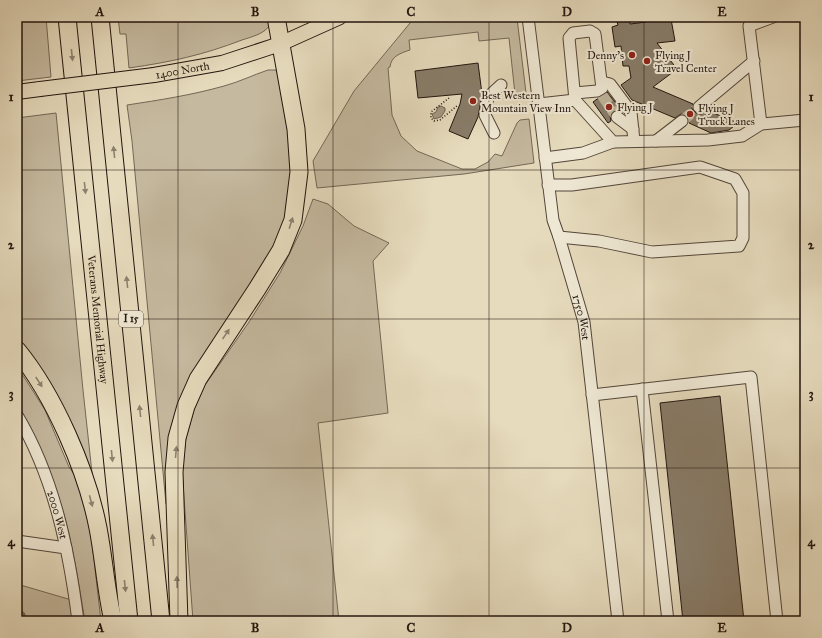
<svg xmlns="http://www.w3.org/2000/svg" width="822" height="638" viewBox="0 0 822 638" font-family="'IM FELL Great Primer',serif">
<rect width="100%" height="100%" fill="#e6dbbd"/>
<filter id="stains"><feTurbulence type="fractalNoise" baseFrequency=".005" numOctaves="4"/><feColorMatrix values="0 0 0 0 .2 0 0 0 0 .09 0 0 0 0 .02 0 0 0 .5 -.17"/></filter>
<radialGradient id="worn" r=".72"><stop offset=".6" stop-color="#630" stop-opacity="0"/><stop offset="1" stop-color="#630" stop-opacity=".3"/></radialGradient>
<g fill="#c5b99f" stroke="#746756">
<polygon points="17,17 46,17 51,77 17,81"/>
<path d="M118,17H268L269,26C264,34 251,37 242,40C203,55 171,62 129,68L126,34H120Z"/>
<path d="M415,17L425,18L436,17L517,18L526,93L515,94L509,38L479,41L478,32L409,40L410,50C401,53 391,56 390,67L388,68L392,115L401,136L417,151L462,169H475L488,162L495,154L502,156L517,123L520,120L529,119L534,163L464,174L317,188L313,161L354,91Z"/>
<path d="M268,70H276L280,78L291,156V178L286,215L277,243L192,375L170,504H166L132,141L127,105C160,100 192,95 224,86C239,82 253,75 268,70Z"/>
<polygon points="56,113 83,390 93,482 17,341 17,118"/>
<polygon points="313,199 328,204 354,226 389,243 373,261 388,413 318,423 339,621 193,621 182,470 186,438 194,410 205,385 249,322 280,273 303,226"/>
<path d="M17,366L45,410L69,467L76,477L83,501L91,534L101,621H85C77,575 71,528 54,484C45,461 33,438 22,415L17,407Z"/>
<polygon points="17,584 75,601 78,621 17,621"/>
</g>
<polygon fill="#a39882" stroke="#6f6454" points="441,106 445,108 445,111 441,117 434,119 432,114 436,112 438,107"/>
<g fill="none" stroke-linecap="round" stroke-linejoin="round">
<polyline stroke="#6f6454" stroke-width="2.5" points="17,608 24,614 25,621"/>
</g>
<g fill="#887c69" stroke="#22150e">
<polygon points="656,17 656,20 671,19 675,41 657,43 677,69 653,87 693,104 692,109 696,113 701,114 706,110 738,123 729,130 711,133 689,123 688,117 684,114 681,114 675,118 632,100 621,85 631,78 629,66 623,66 621,46 615,47 612,27 618,25 617,22 630,20 630,24 646,22 646,18"/>
<polygon points="478,63 482,94 478,117 468,139 449,131 460,104 462,94 418,98 415,71"/>
<polygon points="607,92 623,112 618,110 614,111 610,116 611,121 608,123 593,102"/>
<polygon points="720,396 744,621 683,621 660,403"/>
</g>
<g fill="none" stroke-linecap="round" stroke-linejoin="round">
<g stroke="#bfb39a" stroke-width="11" stroke-dasharray="11 5.5" stroke-linecap="butt">
<polyline points="602,95 617,117"/>
<polyline points="682,121 699,107"/>
</g>
<g stroke="#53463a" stroke-width="13">
<g id="minor">
<path id="s1" d="M528,17L553,220L559,237L584,322L618,621"/>
<polyline points="602,82 610,84 631,112 634,141"/>
<polyline points="575,93 597,91 602,88 595,34 590,31 573,33 569,38 575,100"/>
<polyline points="539,104 575,100 613,142 708,140 742,136 761,124 805,120"/>
<polyline points="699,107 754,61"/>
<polyline points="617,117 633,129"/>
<polyline points="761,124 749,26 773,17"/>
<polyline points="494,133 485,115 488,97 501,85"/>
<polyline points="656,141 682,121"/>
<polyline points="545,158 583,153 613,142"/>
<polyline points="548,185 572,185 700,167 735,179 743,193 743,238 739,246 652,252 599,241 559,237"/>
<polyline points="642,389 668,621"/>
<polyline points="592,395 751,377 777,621"/>
<path id="s2" d="M17,415C54,477 69,550 78,621"/>
<polyline points="17,541 66,548"/>
</g>
</g>
<g stroke="#22150e" stroke-width="16">
<g id="major">
<path id="s3" d="M154,75L222,63L280,44L340,17"/>
<polyline points="17,92 40,89"/>
</g>
</g>
<g stroke="#22150e" stroke-width="19">
<g id="highway">
<path id="s4" d="M67,17L129,621"/>
<polyline points="100,17 161,621"/>
<path d="M17,350C54,395 87,471 98,528C104,559 106,591 113,621"/>
<polyline points="179,621 174,472 177,438 186,406 198,379 257,289 281,250 293,220 299,172 296,129 276,17"/>
</g>
</g>
<polyline stroke="#22150e" stroke-width="1.5" stroke-dasharray="1 2" stroke-linecap="butt" points="449,98 431,112 431,118 434,121 440,120 458,105"/>
<use href="#minor" stroke="#efe8d4" stroke-width="11"/>
<use href="#major" stroke="#e6dbbd" stroke-width="14"/>
<use href="#highway" stroke="#e6dbbd" stroke-width="17"/>
<g stroke="#22150e" stroke-width="16" stroke-linecap="butt">
<polyline id="major-bridge" points="40,89 154,75"/>
</g>
<use href="#major-bridge" stroke="#e6dbbd" stroke-width="14"/>
</g>
<defs><path id="oneway-solid" d="M-6-.8H1V-3.2L6.5 0L1 3.2V.8H-6Z"/></defs>
<g fill="#8e826e">
<use href="#oneway-solid" transform="translate(72 55) rotate(84)"/>
<use href="#oneway-solid" transform="translate(114 152) rotate(-96)"/>
<use href="#oneway-solid" transform="translate(85 188) rotate(84)"/>
<use href="#oneway-solid" transform="translate(291 223) rotate(-72)"/>
<use href="#oneway-solid" transform="translate(127 282) rotate(-96)"/>
<use href="#oneway-solid" transform="translate(226 334) rotate(-56)"/>
<use href="#oneway-solid" transform="translate(39 382) rotate(57)"/>
<use href="#oneway-solid" transform="translate(140 411) rotate(-96)"/>
<use href="#oneway-solid" transform="translate(176 452) rotate(-85)"/>
<use href="#oneway-solid" transform="translate(112 456) rotate(84)"/>
<use href="#oneway-solid" transform="translate(91 501) rotate(75)"/>
<use href="#oneway-solid" transform="translate(153 540) rotate(-96)"/>
<use href="#oneway-solid" transform="translate(177 582) rotate(-92)"/>
<use href="#oneway-solid" transform="translate(125 586) rotate(84)"/>
</g>
<path fill="none" stroke="#22150e" stroke-width="1" stroke-opacity="0.55" d="M178,17V621M333,17V621M489,17V621M644,17V621M17,170H805M17,319H805M17,468H805"/>
<g fill="#8f2418" stroke="#efe8d4" stroke-width="1.5">
<circle cx="632" cy="55" r="4"/>
<circle cx="647" cy="61" r="4"/>
<circle cx="473" cy="101" r="4"/>
<circle cx="609" cy="107" r="4"/>
<circle cx="690" cy="114" r="4"/>
</g>
<g text-anchor="middle" dominant-baseline="central" stroke-width="4" stroke-linejoin="round" paint-order="stroke">
<rect fill="#efe8d4" stroke="#605449" stroke-width="1" x="119" y="311" width="24" height="16" rx="3"/>
<g font-size="10" font-weight="bold" fill="#22150e">
<text x="131" y="319">I 15</text>
</g>
<g font-size="11" fill="#22150e" stroke="#efe8d4" text-anchor="start">
<text x="624" y="55" text-anchor="end">Denny's</text>
<text x="655" y="55">Flying J<tspan x="655" dy="13">Travel Center</tspan></text>
<text x="481" y="95">Best Western<tspan x="481" dy="13">Mountain View Inn</tspan></text>
<text x="617" y="107">Flying J</text>
<text x="698" y="108">Flying J<tspan x="698" dy="13">Truck Lanes</tspan></text>
</g>
<g font-size="11" fill="#22150e" stroke="#efe8d4">
<text stroke="none"><textPath href="#s3" startOffset="29">1400 North</textPath></text>
<text stroke="none"><textPath href="#s1" startOffset="306">1750 West</textPath></text>
<text stroke="none"><textPath href="#s4" startOffset="304">Veterans Memorial Highway</textPath></text>
<text stroke="none"><textPath href="#s2" startOffset="108">2000 West</textPath></text>
</g>
</g>
<rect width="822" height="638" fill="none" stroke="#e6dbbd" stroke-width="44"/>
<rect x="22" y="22" width="778" height="594" fill="none" stroke="#22150e" stroke-width="1.5"/>
<g font-size="13" text-anchor="middle" font-weight="bold" fill="#22150e">
<text x="100" y="16">A</text>
<text x="255" y="16">B</text>
<text x="411" y="16">C</text>
<text x="567" y="16">D</text>
<text x="722" y="16">E</text>
<text x="11" y="101">1</text>
<text x="811" y="101">1</text>
<text x="11" y="249">2</text>
<text x="811" y="249">2</text>
<text x="11" y="398">3</text>
<text x="811" y="398">3</text>
<text x="11" y="546">4</text>
<text x="811" y="546">4</text>
<text x="100" y="632">A</text>
<text x="255" y="632">B</text>
<text x="411" y="632">C</text>
<text x="567" y="632">D</text>
<text x="722" y="632">E</text>
</g>
<rect width="100%" height="100%" filter="url(#stains)"/>
<rect width="100%" height="100%" fill="url(#worn)"/>
</svg>
